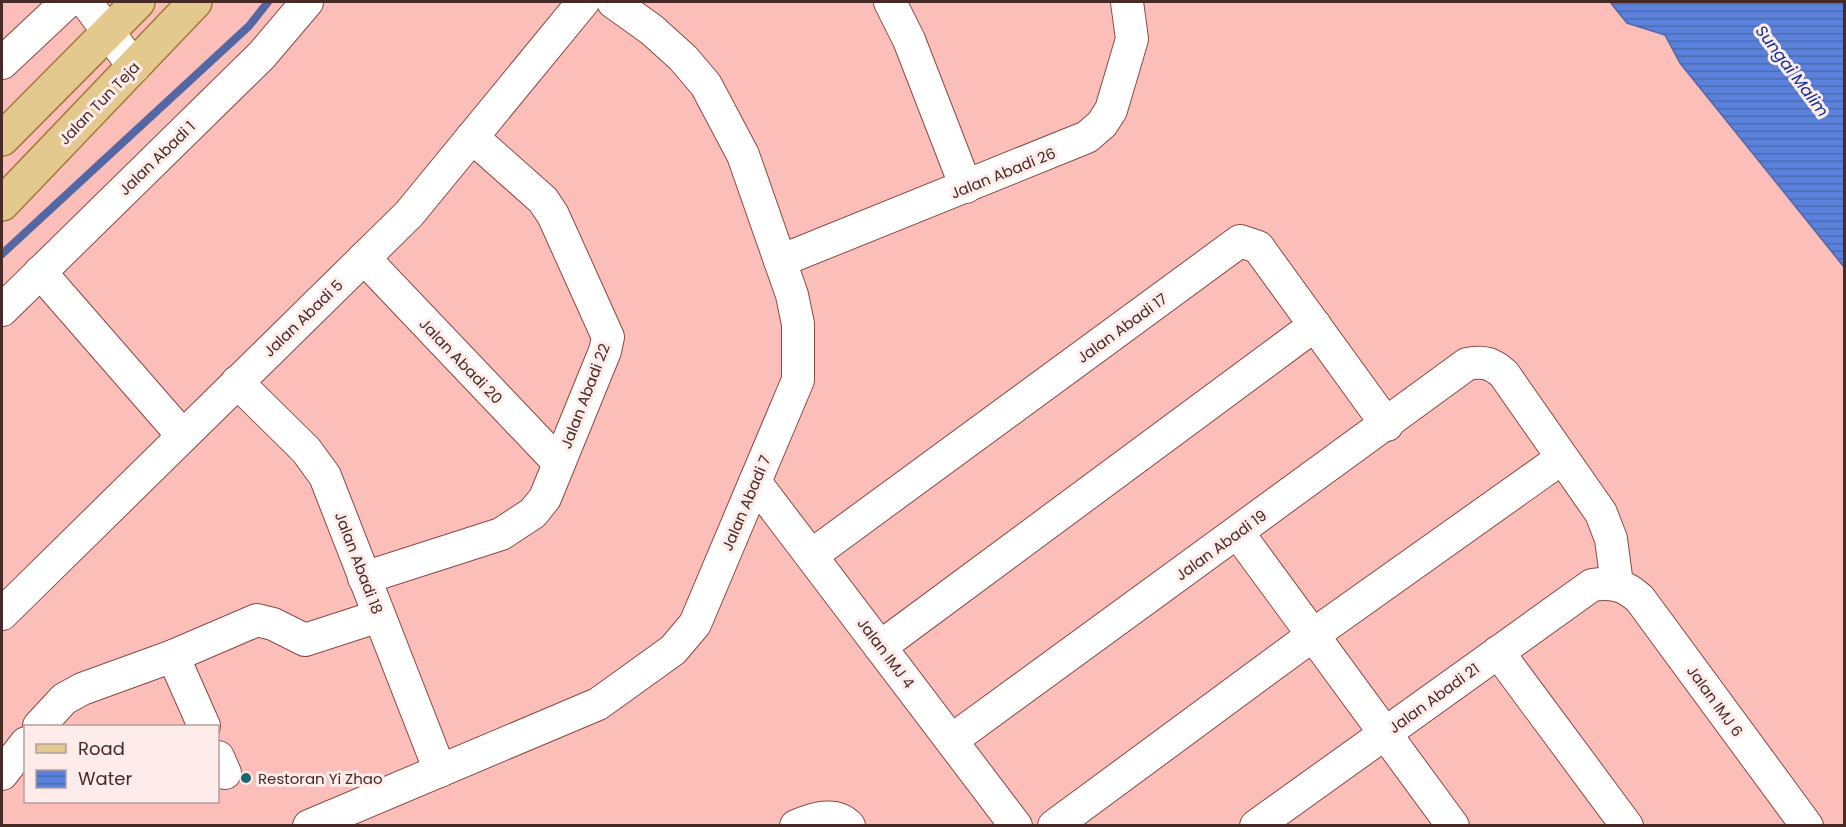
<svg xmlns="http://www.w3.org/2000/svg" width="1846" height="827" viewBox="0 0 1846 827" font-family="Poppins,sans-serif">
<defs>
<pattern id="water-rules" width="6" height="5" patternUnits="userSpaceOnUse" patternTransform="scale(1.5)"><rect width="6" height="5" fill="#5a81db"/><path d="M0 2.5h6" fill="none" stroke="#4c6ab1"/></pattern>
</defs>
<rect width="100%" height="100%" fill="#fcbeb8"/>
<polygon fill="url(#water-rules)" stroke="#5467a5" stroke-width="1.5" points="1610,2 1844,2 1844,267 1680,63 1665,35 1627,23"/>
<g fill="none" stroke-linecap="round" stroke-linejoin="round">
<polyline stroke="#5467a5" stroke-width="8" points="2,254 249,26 268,2"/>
<g stroke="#8c4945" stroke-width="34">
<g id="minor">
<polyline points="86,2 134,67"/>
<polyline points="890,2 909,40 966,187"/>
<polyline points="2,63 67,2"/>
<polyline points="364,258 559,463"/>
<polyline points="780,261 1087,137 1102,124 1111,110 1132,39 1127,2"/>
<polyline points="40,272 183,436"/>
<polyline points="2,310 262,55 307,2"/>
<polyline points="237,382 306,450 325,476 440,771"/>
<polyline points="755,482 1016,826"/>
<polyline points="1238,533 1453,826"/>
<polyline points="812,555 1240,241 1258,247 1387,425"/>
<polyline points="364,578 501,534 533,513 545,498 605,351 608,337 553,215 543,200 472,137"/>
<polyline points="2,614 409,214 583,2"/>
<polyline points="880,647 1315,325"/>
<polyline points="1498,652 1627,826"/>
<polyline points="173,656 204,726"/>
<polyline points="39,726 64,699 82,689 173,656 257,620 273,624 305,640 379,616"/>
<path d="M952,740L1467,364C1484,361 1492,363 1504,374L1601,513L1611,539L1617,584"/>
<polyline points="218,757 225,773"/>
<polyline points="2,774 26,743"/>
<polyline points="309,826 598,704 673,650 695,624 798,380 798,324 792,295 743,155 706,85 683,58 652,30 613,2"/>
<path d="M796,826C813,819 835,811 849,826"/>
<polyline points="1054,826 1313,635 1562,458"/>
<path d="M1256,826L1592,585C1612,582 1625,585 1640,599L1807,826"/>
</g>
</g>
<g stroke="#a17a38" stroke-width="36">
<g id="major">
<polyline points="2,139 138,2"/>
<polyline points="2,204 195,2"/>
</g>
</g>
<use href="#minor" stroke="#fff" stroke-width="32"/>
<use href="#major" stroke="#e3c98e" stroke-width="33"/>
</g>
<circle fill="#1a676e" stroke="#fdecea" stroke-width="2" cx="246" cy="778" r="6"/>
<g text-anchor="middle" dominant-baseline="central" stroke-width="6" stroke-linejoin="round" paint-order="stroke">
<g font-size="15" fill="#472926" stroke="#fdecea">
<text transform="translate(99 103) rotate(-46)">Jalan Tun Teja</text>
<text transform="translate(157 158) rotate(-44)">Jalan Abadi 1</text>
<text transform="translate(1003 173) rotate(-22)">Jalan Abadi 26</text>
<text transform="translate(303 318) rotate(-44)">Jalan Abadi 5</text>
<text transform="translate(1122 328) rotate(-36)">Jalan Abadi 17</text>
<text transform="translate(461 361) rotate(46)">Jalan Abadi 20</text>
<text transform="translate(585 396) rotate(-69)">Jalan Abadi 22</text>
<text transform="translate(746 503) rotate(-67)">Jalan Abadi 7</text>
<text transform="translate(1221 545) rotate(-36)">Jalan Abadi 19</text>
<text transform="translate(359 563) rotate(69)">Jalan Abadi 18</text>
<text transform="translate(886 653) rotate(53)">Jalan IMJ 4</text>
<text transform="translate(1434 698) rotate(-36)">Jalan Abadi 21</text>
<text transform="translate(1715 701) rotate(54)">Jalan IMJ 6</text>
</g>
<g font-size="15" fill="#472926" stroke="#fdecea" text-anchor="start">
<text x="258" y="778">Restoran Yi Zhao</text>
</g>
<g font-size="16" font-style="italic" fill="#0e3098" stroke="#fdecea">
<text transform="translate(1792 71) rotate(53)">Sungai Malim</text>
</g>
</g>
<rect width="1846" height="827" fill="none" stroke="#472926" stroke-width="6"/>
<rect x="24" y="725" width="195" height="78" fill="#fdecea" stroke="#b49e9c" stroke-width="1.5"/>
<rect x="36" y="744" width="30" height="9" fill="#e3c98e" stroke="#b49e9c" stroke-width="1.5"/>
<text x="78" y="755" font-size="18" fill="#472926">Road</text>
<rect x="36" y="770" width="30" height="18" fill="url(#water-rules)" stroke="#b49e9c" stroke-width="1.5"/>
<text x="78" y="785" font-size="18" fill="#472926">Water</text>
</svg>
